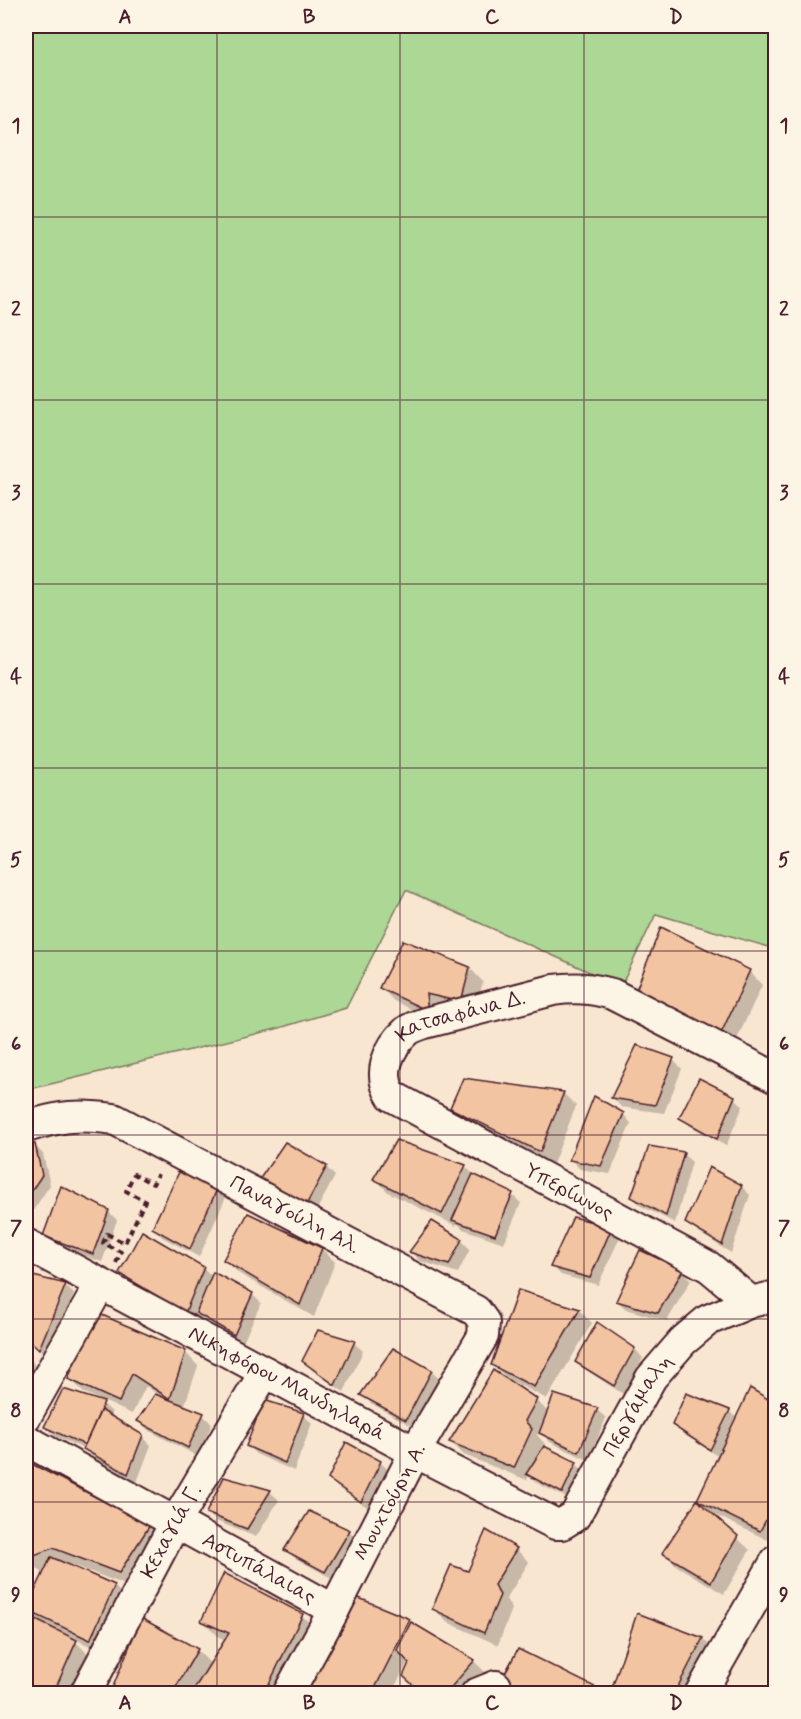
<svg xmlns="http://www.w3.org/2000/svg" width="801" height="1719" viewBox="0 0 801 1719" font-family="Mynerve,sans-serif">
<rect width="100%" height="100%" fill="#f9e6d1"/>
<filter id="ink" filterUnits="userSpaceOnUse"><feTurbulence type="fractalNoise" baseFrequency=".0167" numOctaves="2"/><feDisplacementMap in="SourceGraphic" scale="12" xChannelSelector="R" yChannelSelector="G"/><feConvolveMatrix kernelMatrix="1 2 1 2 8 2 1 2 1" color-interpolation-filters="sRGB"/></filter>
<g filter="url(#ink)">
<polygon fill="#add795" stroke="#7c7b60" stroke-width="1.5" points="26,26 775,26 775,949 656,914 621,986 406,890 346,1008 276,1029 26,1090"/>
<g fill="#0003">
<polygon points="470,968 483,982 474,1014 440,1023 394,1001 381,988"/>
<polygon points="749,971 762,985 732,1050 651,1003"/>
<polygon points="673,1060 682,1069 664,1113 621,1107 613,1098"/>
<polygon points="563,1093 576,1106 553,1164 465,1121 452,1108"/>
<polygon points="734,1097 743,1106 726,1146 690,1126 681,1117"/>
<polygon points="623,1114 631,1123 610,1174 580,1169 571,1160"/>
<polygon points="35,1146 43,1154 50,1185 26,1221 26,1147"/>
<polygon points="683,1154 692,1162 675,1223 641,1206 632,1197"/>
<polygon points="465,1166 476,1177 512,1195 521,1203 504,1243 463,1229 457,1223 456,1226 388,1192 375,1178"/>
<polygon points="326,1167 335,1176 314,1215 270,1189"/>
<polygon points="741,1186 750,1195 731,1253 696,1231 687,1222"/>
<polygon points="217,1188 226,1197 199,1257 162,1237 154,1228"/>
<polygon points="108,1211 117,1220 102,1262 53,1244 44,1236"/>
<polygon points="611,1228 620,1237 598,1285 561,1275 552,1266"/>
<polygon points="461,1240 470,1249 458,1273 420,1261 411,1252"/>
<polygon points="322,1249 335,1262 314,1317 238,1273 225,1260"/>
<polygon points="203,1268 213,1277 252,1294 261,1303 243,1342 207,1321 201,1316 198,1324 134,1286 121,1273"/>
<polygon points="682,1271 691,1280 667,1321 626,1309 617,1301"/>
<polygon points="30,1276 65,1286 74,1294 48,1356 26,1336 26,1282"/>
<polygon points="579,1310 592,1323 547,1399 506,1378 493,1364"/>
<polygon points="597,1324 635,1349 643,1358 623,1394 586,1370 577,1361"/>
<polygon points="354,1343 363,1351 344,1392 312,1370 304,1361"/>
<polygon points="26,1347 42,1382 26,1410"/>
<polygon points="185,1352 198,1366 184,1407 203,1415 212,1424 197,1456 148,1430 139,1421 157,1394 146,1386 132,1414 83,1392 70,1378"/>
<polygon points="431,1371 440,1380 415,1428 371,1403 362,1395"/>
<polygon points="63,1390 103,1404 112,1412 110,1417 142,1436 151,1445 137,1482 94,1458 84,1449 55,1436 46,1427"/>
<polygon points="687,1395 729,1411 737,1419 776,1406 776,1539 774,1543 709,1512 750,1550 724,1594 677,1566 664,1553 698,1501 719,1457 683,1434 674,1425"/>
<polygon points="536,1400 549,1413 597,1410 606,1418 588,1460 550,1442 539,1431 537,1435 545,1444 543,1447 576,1464 585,1472 571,1500 537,1483 529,1475 527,1480 464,1455 451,1442"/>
<polygon points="303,1415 312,1423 294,1471 256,1454 247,1445"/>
<polygon points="380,1462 389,1471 370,1509 338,1488 330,1479"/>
<polygon points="26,1463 149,1526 166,1543 136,1589 73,1565 72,1568 115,1587 128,1600 104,1652 72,1638 89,1655 72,1694 29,1694 26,1692 26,1636 36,1619 26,1609 44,1574 26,1559"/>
<polygon points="225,1479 270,1492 279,1500 256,1537 216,1521 207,1512"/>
<polygon points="349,1531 358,1540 335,1580 295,1558 286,1550"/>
<polygon points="516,1549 529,1562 506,1599 512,1609 498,1645 447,1622 434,1609 469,1573"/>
<polygon points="638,1615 703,1639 716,1652 693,1694 612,1694"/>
<polygon points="302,1616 319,1632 289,1694 111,1694 197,1650 211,1664 226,1640 219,1637 202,1620"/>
<polygon points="409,1620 414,1625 474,1661 487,1674 470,1694 424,1694 409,1660 391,1694 312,1694"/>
</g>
<g fill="#f2c4a1" stroke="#4a1f2b" stroke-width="1.5">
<polygon points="661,927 750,970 719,1038 636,990"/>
<polygon points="403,940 470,967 461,1002 426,994 428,1011 379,988"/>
<polygon points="637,1045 674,1058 655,1105 611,1098"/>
<polygon points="463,1078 564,1092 540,1152 450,1108"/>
<polygon points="699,1078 735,1096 717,1139 679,1118"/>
<polygon points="594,1096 624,1113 601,1166 569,1160"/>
<polygon points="396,1140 466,1165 442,1214 373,1179"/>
<polygon points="285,1142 327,1166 305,1207 259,1180"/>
<polygon points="35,1144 42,1175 26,1199 26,1146"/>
<polygon points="649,1146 684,1152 666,1216 631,1197"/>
<polygon points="182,1166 218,1187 190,1249 152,1228"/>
<polygon points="709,1167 742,1185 722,1245 685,1223"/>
<polygon points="473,1174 513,1193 495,1235 452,1220"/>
<polygon points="61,1186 109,1210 93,1254 43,1236"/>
<polygon points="248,1213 322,1248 300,1305 223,1260"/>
<polygon points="573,1217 612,1227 590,1278 550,1267"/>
<polygon points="432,1221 462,1239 449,1265 409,1252"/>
<polygon points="142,1231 204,1267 185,1313 119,1273"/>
<polygon points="640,1250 683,1270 658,1313 616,1301"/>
<polygon points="213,1272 253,1293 234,1335 196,1313"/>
<polygon points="29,1275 66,1284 39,1349 26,1337 26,1280"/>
<polygon points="518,1290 580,1309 534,1387 491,1365"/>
<polygon points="95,1312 186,1351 170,1399 132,1374 119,1402 68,1379"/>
<polygon points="597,1322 635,1348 614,1386 575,1362"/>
<polygon points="318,1330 355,1341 335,1385 302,1361"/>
<polygon points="393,1348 432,1370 406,1420 360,1395"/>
<polygon points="493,1370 537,1399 525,1421 532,1429 514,1468 449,1442"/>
<polygon points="750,1388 776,1404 776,1501 760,1531 697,1500"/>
<polygon points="63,1389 104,1402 85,1445 44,1427"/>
<polygon points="686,1393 730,1410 710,1450 672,1425"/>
<polygon points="155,1394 204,1413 188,1448 137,1421"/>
<polygon points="554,1394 598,1408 579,1452 539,1433"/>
<polygon points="264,1400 304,1413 285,1463 246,1446"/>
<polygon points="101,1410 143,1435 128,1474 83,1449"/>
<polygon points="346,1442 381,1461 361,1502 328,1479"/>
<polygon points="544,1446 577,1462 562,1493 526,1474"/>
<polygon points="26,1461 150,1525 119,1573 53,1548 26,1558"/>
<polygon points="224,1477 271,1490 247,1529 206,1513"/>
<polygon points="697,1500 738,1536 711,1582 662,1553"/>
<polygon points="309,1511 350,1530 325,1572 284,1550"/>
<polygon points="486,1530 517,1548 494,1585 500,1595 484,1633 432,1609 451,1565 468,1571"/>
<polygon points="51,1557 115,1585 90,1640 26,1610"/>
<polygon points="224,1573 303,1614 264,1694 191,1694 229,1633 201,1621"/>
<polygon points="349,1594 410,1619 372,1694 312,1694 308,1691"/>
<polygon points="637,1613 703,1638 674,1694 610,1694"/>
<polygon points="141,1618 198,1649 172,1694 110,1694"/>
<polygon points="34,1619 77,1640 53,1694 38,1694 26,1687 26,1633"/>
<polygon points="411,1622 475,1660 445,1694 423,1694 403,1676 409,1663 397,1650"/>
<polygon points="518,1649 595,1687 592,1694 512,1694 499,1684"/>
</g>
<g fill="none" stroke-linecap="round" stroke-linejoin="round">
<g stroke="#4a1f2b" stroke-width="34">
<g id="minor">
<path id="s1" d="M26,1127C60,1116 78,1114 114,1119L476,1311L484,1322L483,1336L415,1452L334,1610L288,1694"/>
<path id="s2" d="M26,1244L415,1452L555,1524H562L575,1516L651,1378L683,1341L708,1320L751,1302L776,1296"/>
<path id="s3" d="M751,1302L709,1267L392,1096C377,1074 388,1048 407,1031C412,1027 419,1025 425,1023L553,990C575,987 591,988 612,994L776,1078"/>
<polyline points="26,1416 100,1285"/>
<path id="s4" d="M26,1440L334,1610"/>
<path id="s5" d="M85,1694L175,1523L265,1372"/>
<polyline points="476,1694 496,1686"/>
<polyline points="700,1694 776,1561"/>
</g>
</g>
<polyline stroke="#4a1f2b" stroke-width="4" stroke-dasharray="6 4.5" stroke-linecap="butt" points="116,1263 121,1252 103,1243 107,1234 125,1243 145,1201 126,1191 134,1174 153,1184 158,1174"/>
<use href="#minor" stroke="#fcf5e5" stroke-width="30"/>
</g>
</g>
<path fill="none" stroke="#4a1f2b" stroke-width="1.5" stroke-opacity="0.55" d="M217,26V1694M400,26V1694M584,26V1694M26,217H776M26,400H776M26,584H776M26,768H776M26,951H776M26,1135H776M26,1319H776M26,1502H776"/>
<g text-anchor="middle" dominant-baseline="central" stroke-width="4.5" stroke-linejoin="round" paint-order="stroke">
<g font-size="21" fill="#4a1f2b" stroke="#fcf5e5">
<text stroke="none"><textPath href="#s3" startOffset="544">Κατσαφάνα Δ.</textPath></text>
<text transform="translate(569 1192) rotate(28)">Υπερίωνος</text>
<text stroke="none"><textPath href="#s1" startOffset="294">Παναγούλη Αλ.</textPath></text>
<text stroke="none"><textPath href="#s2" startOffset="296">Νικηφόρου Μανδηλαρά</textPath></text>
<text stroke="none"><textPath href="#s2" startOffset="748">Περγάμαλη</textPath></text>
<text transform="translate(390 1502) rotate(-62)">Μουχτούρη Α.</text>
<text stroke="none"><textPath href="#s5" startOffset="184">Κεχαγιά Γ.</textPath></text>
<text stroke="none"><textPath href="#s4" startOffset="266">Αστυπάλαιας</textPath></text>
</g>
</g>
<rect width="801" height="1719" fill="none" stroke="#fcf5e5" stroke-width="66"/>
<rect x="33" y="33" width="735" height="1653" fill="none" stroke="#4a1f2b" stroke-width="2"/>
<g font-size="20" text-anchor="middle" font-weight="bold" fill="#4a1f2b">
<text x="125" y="23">A</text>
<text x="309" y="23">B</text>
<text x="492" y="23">C</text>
<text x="676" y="23">D</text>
<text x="16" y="132">1</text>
<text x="784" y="132">1</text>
<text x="16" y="315">2</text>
<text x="784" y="315">2</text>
<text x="16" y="499">3</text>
<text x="784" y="499">3</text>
<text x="16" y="683">4</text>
<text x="784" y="683">4</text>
<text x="16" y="866">5</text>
<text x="784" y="866">5</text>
<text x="16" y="1050">6</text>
<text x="784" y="1050">6</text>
<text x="16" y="1234">7</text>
<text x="784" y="1234">7</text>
<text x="16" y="1417">8</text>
<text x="784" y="1417">8</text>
<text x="16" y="1601">9</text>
<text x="784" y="1601">9</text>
<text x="125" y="1709">A</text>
<text x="309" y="1709">B</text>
<text x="492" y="1709">C</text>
<text x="676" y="1709">D</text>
</g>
</svg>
